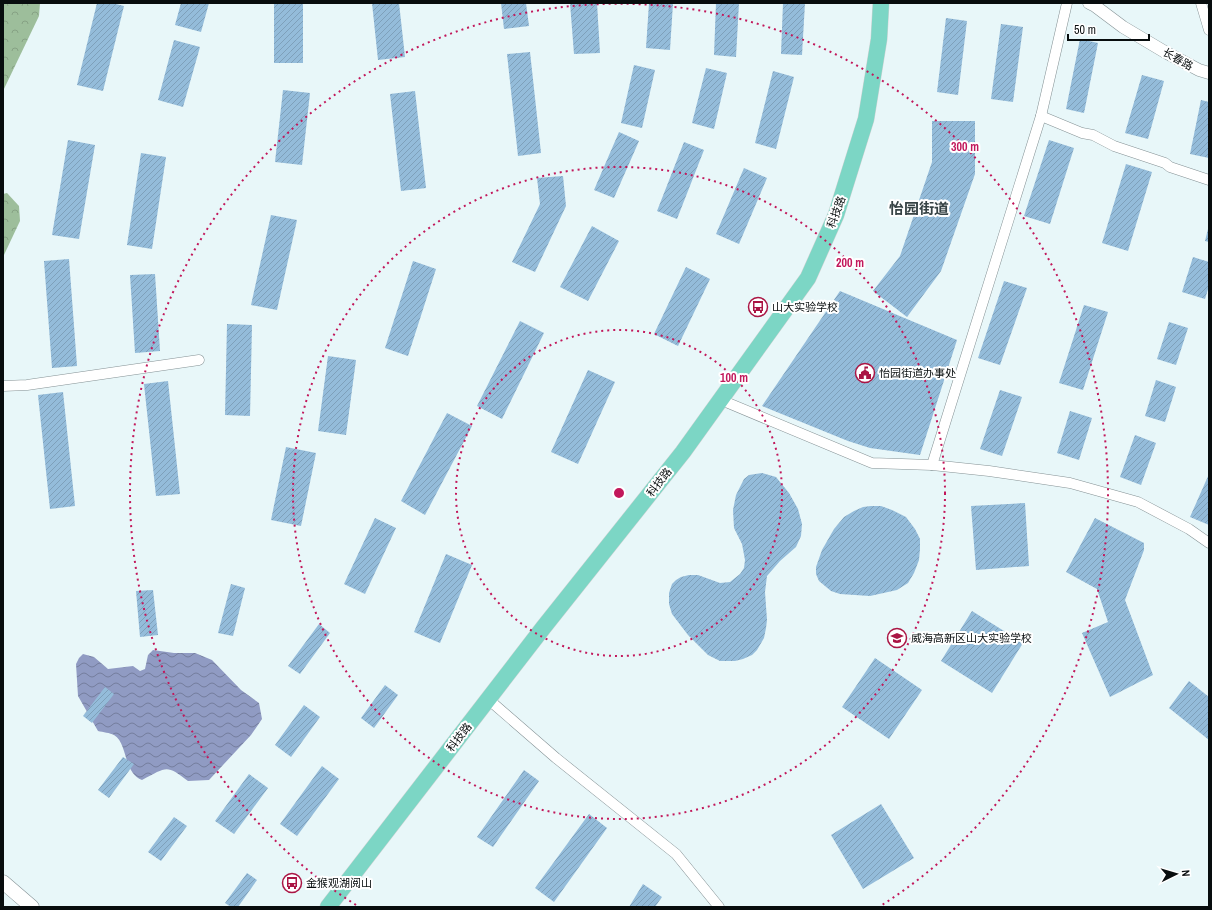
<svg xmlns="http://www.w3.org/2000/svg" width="1212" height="910" viewBox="0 0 1212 910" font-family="'Archivo Narrow','Noto Sans SC',sans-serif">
<defs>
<pattern id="forest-crowns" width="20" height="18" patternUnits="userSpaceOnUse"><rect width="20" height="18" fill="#9dbe9b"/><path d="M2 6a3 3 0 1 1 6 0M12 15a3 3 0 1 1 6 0" fill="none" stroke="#86a284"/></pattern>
<pattern id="water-waves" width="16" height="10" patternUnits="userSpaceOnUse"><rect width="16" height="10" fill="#909bc3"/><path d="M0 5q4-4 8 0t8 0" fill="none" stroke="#747d9d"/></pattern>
<pattern id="building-hatch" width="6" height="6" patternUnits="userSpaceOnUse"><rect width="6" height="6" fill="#94bcda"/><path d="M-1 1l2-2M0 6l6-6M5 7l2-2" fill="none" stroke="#7ea0ba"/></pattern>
</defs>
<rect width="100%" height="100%" fill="#e8f7f9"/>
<g fill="url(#forest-crowns)">
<polygon points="3,3 40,3 39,16 3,91"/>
<polygon points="7,193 19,206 20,221 3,257 3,194"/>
</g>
<path fill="url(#water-waves)" d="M153,650L174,653H195L212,660L241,690L259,703L262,719L251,735L209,780L188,781C166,764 167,767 142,780C123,773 128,743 114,735C110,733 103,732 98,731L78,696L76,664L79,658L83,654L94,657L108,669L133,666L140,671L145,669L148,655Z"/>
<g fill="url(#building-hatch)">
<polygon points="97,3 112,3 124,6 103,91 77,85"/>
<polygon points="181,3 209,3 201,32 175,25"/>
<rect x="274" y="3" width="29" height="60"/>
<polygon points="372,3 399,3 405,57 378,60"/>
<polygon points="501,3 526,3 529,26 504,29"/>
<polygon points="570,3 597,3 600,53 574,54"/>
<polygon points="649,3 673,3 670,50 646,48"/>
<polygon points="716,3 739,3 736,57 714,55"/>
<polygon points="783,3 805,3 802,55 781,54"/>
<polygon points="946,18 967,21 958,95 937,92"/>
<polygon points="1001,24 1023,27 1013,102 991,99"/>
<polygon points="1080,39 1098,43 1084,113 1066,109"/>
<polygon points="174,40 200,47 183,107 158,100"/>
<polygon points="530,52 541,153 518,156 507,54"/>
<polygon points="634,65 655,70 642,128 621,123"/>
<polygon points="706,68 727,73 714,129 692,123"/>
<polygon points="773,71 794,77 776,149 755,143"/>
<polygon points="1142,75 1164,81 1148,139 1125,133"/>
<polygon points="283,90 310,93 302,165 275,162"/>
<polygon points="415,91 426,188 401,191 390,94"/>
<polygon points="1201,100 1209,102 1209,158 1190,154"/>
<polygon points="932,121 975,121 975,174 941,271 907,317 873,291 900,256 932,162"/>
<polygon points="619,132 639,141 614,198 594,190"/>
<polygon points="68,140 95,145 79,239 52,235"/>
<polygon points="1049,140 1074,148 1050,224 1024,216"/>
<polygon points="684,142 704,150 677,219 657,211"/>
<polygon points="141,153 166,157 152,249 127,245"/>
<polygon points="1126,164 1152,172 1128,251 1102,243"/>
<polygon points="744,168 767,178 739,244 716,234"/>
<polygon points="563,176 566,206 535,272 512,262 540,204 537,178"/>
<polygon points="271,215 297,220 277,310 251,305"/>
<polygon points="592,226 619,241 588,301 560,287"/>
<polygon points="1208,229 1209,229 1209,242 1205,241"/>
<polygon points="1193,257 1209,262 1209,286 1205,299 1182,292"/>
<polygon points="69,259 77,366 52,368 44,261"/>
<polygon points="413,261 436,269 408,356 385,348"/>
<polygon points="686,267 710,279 678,346 654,334"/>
<polygon points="155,274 160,351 135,353 130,275"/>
<polygon points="1004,281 1027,288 1000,365 978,358"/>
<polygon points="840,291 957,340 920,455 870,448 848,441 762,406"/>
<polygon points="1084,305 1108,312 1083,390 1059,383"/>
<polygon points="520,321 544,333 502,419 477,406"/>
<polygon points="1169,322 1188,328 1176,365 1157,359"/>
<polygon points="227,324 252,325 250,416 225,415"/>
<polygon points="328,356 356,360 346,435 318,431"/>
<polygon points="588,370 615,382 578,464 551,452"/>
<polygon points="1156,380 1176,387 1165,422 1145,416"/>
<polygon points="168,381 180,494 156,496 144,384"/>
<polygon points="1000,390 1022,397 1002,456 980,449"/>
<polygon points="63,392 75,506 50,509 38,395"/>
<polygon points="1070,411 1092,418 1079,460 1057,453"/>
<polygon points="447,413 472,426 425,515 401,501"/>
<polygon points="1135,435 1156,443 1141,485 1120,477"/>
<polygon points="286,447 316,453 301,526 271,520"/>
<polygon points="762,473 776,477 789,493 798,509 802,524 801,536 796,547 780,561 767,576 765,592 767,620 766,628 764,638 757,650 752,655 743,659 735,661 720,661 708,655 688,635 672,614 669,604 669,593 672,584 676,580 681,577 689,575 698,575 720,583 730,582 740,574 744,568 745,560 742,544 734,528 733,510 736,495 744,479 749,475"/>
<polygon points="1209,474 1209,525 1190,517"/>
<polygon points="1025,503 1029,566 976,570 971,506"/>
<polygon points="871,506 881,506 892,510 906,517 915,529 920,539 920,549 919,560 914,573 908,583 897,590 870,596 840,594 831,591 819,581 816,574 816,567 822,550 834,529 844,517 854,511 863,507"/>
<polygon points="375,518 396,528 365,594 344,584"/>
<polygon points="1095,518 1144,543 1144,550 1125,600 1153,675 1110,697 1082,633 1108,622 1097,589 1066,572"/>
<polygon points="446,554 472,565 440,643 414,632"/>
<polygon points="231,584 245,588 233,636 218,633"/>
<polygon points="153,590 158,635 140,637 136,591"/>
<polygon points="972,611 1023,643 992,693 941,661"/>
<polygon points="319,624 330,633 300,674 288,666"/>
<polygon points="875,658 922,690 889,739 842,707"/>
<polygon points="1189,681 1209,697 1209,740 1169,708"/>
<polygon points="385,685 398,695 374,728 361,718"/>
<polygon points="105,687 114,694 92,723 83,716"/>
<polygon points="304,705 320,717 291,757 275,745"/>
<polygon points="123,757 134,764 109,798 98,790"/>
<polygon points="322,766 339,779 297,836 280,824"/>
<polygon points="524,770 539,781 493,847 477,837"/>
<polygon points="249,774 268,788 234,834 215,821"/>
<polygon points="881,804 914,858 863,889 831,835"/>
<polygon points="589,814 607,828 554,902 535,888"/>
<polygon points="174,817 187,826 161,861 148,852"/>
<polygon points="247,873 257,880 238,907 231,907 225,903"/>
<polygon points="643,884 662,897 655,907 629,907"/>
</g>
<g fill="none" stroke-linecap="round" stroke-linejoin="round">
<g stroke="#859295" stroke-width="11">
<g id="minor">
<polyline points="1201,3 1209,30"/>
<polyline points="1041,116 1082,133 1093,135 1114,146 1165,163 1170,167 1209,180"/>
<polyline points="3,386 27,385 199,360"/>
<polyline points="721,400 872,463 932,465 989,471 1070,483 1138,502 1189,529 1209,543"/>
<polyline points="932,465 1041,116 1067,3"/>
<polyline points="488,699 556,758 676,854 719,907"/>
</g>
</g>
<g stroke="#859295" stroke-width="13">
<polyline id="tertiary" points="1089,3 1095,6 1123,27 1165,52 1199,70 1209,73"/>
</g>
<g stroke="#859295" stroke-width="15">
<polyline id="secondary" points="3,882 32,907"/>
</g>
<g stroke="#d3d3d4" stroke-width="17">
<polyline id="primary" points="328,907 543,628 683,452 808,278 836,215 866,119 879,39 881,3"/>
</g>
<use href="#minor" stroke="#fff" stroke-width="10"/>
<use href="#tertiary" stroke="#fff" stroke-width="12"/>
<use href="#secondary" stroke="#fff" stroke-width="14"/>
<use href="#primary" stroke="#7cd6c5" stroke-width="16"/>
</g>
<g fill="none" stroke="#c2185b" stroke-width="2" stroke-dasharray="2 4">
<circle cx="619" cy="493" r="163"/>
<circle cx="619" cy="493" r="326"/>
<path d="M356 905A489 489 0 1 1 882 905"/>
</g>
<defs>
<g id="bus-ring" transform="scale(1)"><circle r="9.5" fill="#fff" stroke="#aa1544" stroke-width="1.5"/><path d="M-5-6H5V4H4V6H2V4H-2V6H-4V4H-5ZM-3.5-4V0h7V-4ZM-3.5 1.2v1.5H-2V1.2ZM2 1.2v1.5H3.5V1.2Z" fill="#aa1544"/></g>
<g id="civic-ring" transform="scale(1)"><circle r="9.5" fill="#fff" stroke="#aa1544" stroke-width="1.5"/><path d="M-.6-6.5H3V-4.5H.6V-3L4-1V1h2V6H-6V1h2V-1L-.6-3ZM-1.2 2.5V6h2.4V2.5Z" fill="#aa1544"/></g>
<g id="school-ring" transform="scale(1)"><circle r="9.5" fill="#fff" stroke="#aa1544" stroke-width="1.5"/><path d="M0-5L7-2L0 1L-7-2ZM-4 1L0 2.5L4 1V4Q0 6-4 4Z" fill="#aa1544"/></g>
</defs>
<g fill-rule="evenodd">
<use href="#bus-ring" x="758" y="307"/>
<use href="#civic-ring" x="865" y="373"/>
<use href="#school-ring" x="897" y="638"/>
<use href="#bus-ring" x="292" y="883"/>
</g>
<g text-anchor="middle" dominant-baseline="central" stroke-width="4" stroke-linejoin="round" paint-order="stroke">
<g font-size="11" fill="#080d0e" stroke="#fff">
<text transform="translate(1178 59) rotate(29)">长春路</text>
<text transform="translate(836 212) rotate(-70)">科技路</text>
<text transform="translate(659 482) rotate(-52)">科技路</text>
<text transform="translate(459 737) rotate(-52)">科技路</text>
</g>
<g font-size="11" fill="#080d0e" stroke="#fff" text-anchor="start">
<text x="772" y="307">山大实验学校</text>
<text x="879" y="373">怡园街道办事处</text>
<text x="911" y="638">威海高新区山大实验学校</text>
<text x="306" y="883">金猴观湖阅山</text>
</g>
<g font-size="15" font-weight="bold" fill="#374345" stroke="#fff">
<text x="919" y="208">怡园街道</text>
</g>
</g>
<circle cx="619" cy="493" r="6" fill="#c2185b" stroke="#fff" stroke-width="2"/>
<g font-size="12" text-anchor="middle" font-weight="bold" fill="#c2185b" stroke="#fff" stroke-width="4" stroke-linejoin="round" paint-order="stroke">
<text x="965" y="151">300 m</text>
<text x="850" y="267">200 m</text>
<text x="734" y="382">100 m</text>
</g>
<rect width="1212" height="910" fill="none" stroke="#080d0e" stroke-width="8"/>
<g transform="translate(1176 874) rotate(85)" stroke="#ffffff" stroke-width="3" paint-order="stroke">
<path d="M0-3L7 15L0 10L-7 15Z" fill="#080d0e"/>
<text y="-6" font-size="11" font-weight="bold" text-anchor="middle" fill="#080d0e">N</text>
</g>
<path d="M1068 34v6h81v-6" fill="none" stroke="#080d0e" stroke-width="2"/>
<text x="1074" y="34" font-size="12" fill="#080d0e" stroke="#ffffff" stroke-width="3" paint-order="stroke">50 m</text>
</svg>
